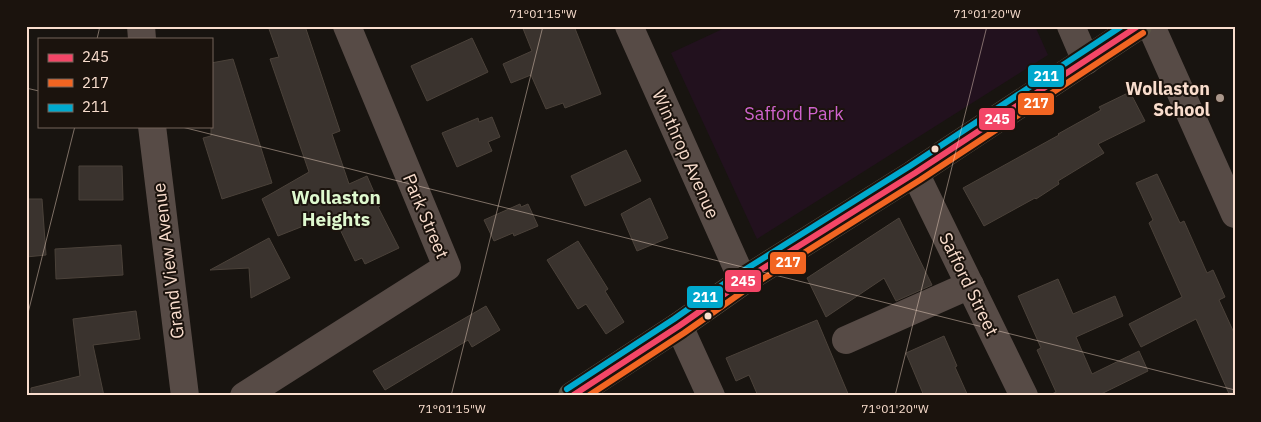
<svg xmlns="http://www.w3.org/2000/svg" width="1261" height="422" viewBox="0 0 1261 422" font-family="'IBM Plex Sans',sans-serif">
<rect width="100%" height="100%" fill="#181410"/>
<polygon fill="#22111e" points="729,26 1035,26 1048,55 757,239 671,53"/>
<g fill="#3a332e" stroke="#4b423a">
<polygon points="268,26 305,26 340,131 332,134 349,184 367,176 380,206 378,207 399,248 365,264 362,258 355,261 338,225 334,226 329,216 278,236 262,199 309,172 270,59 279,57"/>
<polygon points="522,26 574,26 601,94 565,108 563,103 546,109 531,75 511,83 503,64 532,51"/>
<polygon points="472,38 488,72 427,101 411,66"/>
<polygon points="233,59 272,183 222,199 203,138 211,136 211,63"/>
<polygon points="1130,92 1145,121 1098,144 1104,153 1058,181 1059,184 1036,199 1035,198 984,226 963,188 1059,135 1058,134 1101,110 1099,107"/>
<polygon points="492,117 500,137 488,142 492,151 457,167 442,133 478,118 479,122"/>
<polygon points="626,150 641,181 585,206 571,176"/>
<polygon points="79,166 122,166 123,200 79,200"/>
<polygon points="1157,174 1180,223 1184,221 1207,273 1213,270 1225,297 1219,300 1235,335 1235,396 1230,396 1196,319 1141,347 1129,324 1182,297 1149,223 1153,220 1136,183"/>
<polygon points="650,198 668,238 637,251 621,214"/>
<polygon points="26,199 42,199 46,255 26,257"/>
<polygon points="520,204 521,207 528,204 538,226 514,236 513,233 494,241 484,220"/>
<polygon points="899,218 932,285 896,301 884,278 826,317 807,278"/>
<polygon points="269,238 290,278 251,298 249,268 210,270"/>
<polygon points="578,241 608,289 605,291 624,322 606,334 586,304 578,309 547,260"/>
<polygon points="121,245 123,275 56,279 55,249"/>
<polygon points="1058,279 1073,314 1115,296 1123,316 1076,337 1092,374 1139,351 1148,371 1101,394 1102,396 1048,396 1056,392 1037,350 1041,348 1018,296"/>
<polygon points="486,306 500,330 472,347 468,340 385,390 373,371"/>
<polygon points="136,311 140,339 93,345 104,396 31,396 31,388 80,376 73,319"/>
<polygon points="817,320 849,396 758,396 749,375 736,381 726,358"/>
<polygon points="944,336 957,366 955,367 968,396 924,396 906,353"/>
</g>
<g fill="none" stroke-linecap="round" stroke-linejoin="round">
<g stroke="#574b46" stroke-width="28">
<polyline points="141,26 142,39"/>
<polyline points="629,26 743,281"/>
<polyline points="1071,26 1086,61"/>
<polyline points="1151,26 1235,214"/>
<polyline points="152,126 185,396"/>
<polyline points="915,173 1024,396"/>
<polyline points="679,326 711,396"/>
<polyline points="846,340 970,285"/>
<polyline points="244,396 447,267 347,26"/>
</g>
<polyline stroke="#5c5547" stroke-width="28" points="572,396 679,326 743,281 915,173 1138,26"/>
<g stroke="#1b130d" stroke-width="10">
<polyline id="bus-1" points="572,396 679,326 743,281 915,173 1138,26"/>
</g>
<g stroke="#1b130d" stroke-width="10">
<polyline id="bus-2" points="588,396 684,333 748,288 920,180 1143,33"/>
</g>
<g stroke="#1b130d" stroke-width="10">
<polyline id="bus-3" points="567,389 674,319 738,274 910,166 1122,26"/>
</g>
<use href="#bus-1" stroke="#f34667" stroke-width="6"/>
<use href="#bus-2" stroke="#f26522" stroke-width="6"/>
<use href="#bus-3" stroke="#00a9ce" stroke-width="6"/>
</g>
<path fill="none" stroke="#f9ddcd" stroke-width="1" stroke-opacity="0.45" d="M97,39L100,26M26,88L39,91M178,126L1235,390M26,321L75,126M451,396L543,26M895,396L987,26"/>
<circle fill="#aa978b" stroke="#1b130d" stroke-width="2" cx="1220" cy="98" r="5"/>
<g fill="#f9ddcd" stroke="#1b130d" stroke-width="2">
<circle cx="935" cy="149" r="4.5"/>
<circle cx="708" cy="316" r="4.5"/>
</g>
<g text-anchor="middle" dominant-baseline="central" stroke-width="4" stroke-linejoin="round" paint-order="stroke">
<g font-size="18" font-weight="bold" fill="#f9ddcd" stroke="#1b130d" text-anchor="end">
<text x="1210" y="88">Wollaston<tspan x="1210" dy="21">School</tspan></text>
</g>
<g font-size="18" fill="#cf63ce" stroke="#1b130d">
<text x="794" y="113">Safford Park</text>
</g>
<g font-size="18" fill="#f9ddcd" stroke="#1b130d">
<text transform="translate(686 154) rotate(66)">Winthrop Avenue</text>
<text transform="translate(426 216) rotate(67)">Park Street</text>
<text transform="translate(168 261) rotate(-97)">Grand View Avenue</text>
<text transform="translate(969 284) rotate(64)">Safford Street</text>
</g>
<g font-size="19" font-weight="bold" fill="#dff9cf" stroke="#1b130d">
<text x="336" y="197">Wollaston<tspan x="336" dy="22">Heights</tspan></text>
</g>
</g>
<g stroke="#1b130d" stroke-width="2">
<rect x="1027" y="64" width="38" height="24" rx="5" fill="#00a9ce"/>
<rect x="1017" y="92" width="38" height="24" rx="5" fill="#f26522"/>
<rect x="978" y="107" width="38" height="24" rx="5" fill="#f34667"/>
<rect x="769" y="251" width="38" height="24" rx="5" fill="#f26522"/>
<rect x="724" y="269" width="38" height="24" rx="5" fill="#f34667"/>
<rect x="686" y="285" width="38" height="24" rx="5" fill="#00a9ce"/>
</g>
<g font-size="14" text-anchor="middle" font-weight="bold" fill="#fff">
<text x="1046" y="81">211</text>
<text x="1036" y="108">217</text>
<text x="997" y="124">245</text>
<text x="788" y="267">217</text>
<text x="743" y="286">245</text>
<text x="705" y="302">211</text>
</g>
<rect width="1261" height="422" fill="none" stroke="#1b130d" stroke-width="55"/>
<rect x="38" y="38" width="175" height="90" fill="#1b130d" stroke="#74645a"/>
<rect x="48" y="54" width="25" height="8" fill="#f34667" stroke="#74645a"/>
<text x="82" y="62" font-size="15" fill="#f9ddcd">245</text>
<rect x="48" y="79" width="25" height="8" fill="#f26522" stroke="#74645a"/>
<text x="82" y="88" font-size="15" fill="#f9ddcd">217</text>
<rect x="48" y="104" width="25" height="8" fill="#00a9ce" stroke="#74645a"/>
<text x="82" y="112" font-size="15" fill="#f9ddcd">211</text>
<rect x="28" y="28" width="1206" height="366" fill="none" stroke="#f9ddcd" stroke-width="2"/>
<g font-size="12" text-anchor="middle" fill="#f9ddcd">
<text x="543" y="18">71°01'15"W</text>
<text x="987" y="18">71°01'20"W</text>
<text x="452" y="413">71°01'15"W</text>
<text x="895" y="413">71°01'20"W</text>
</g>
</svg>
